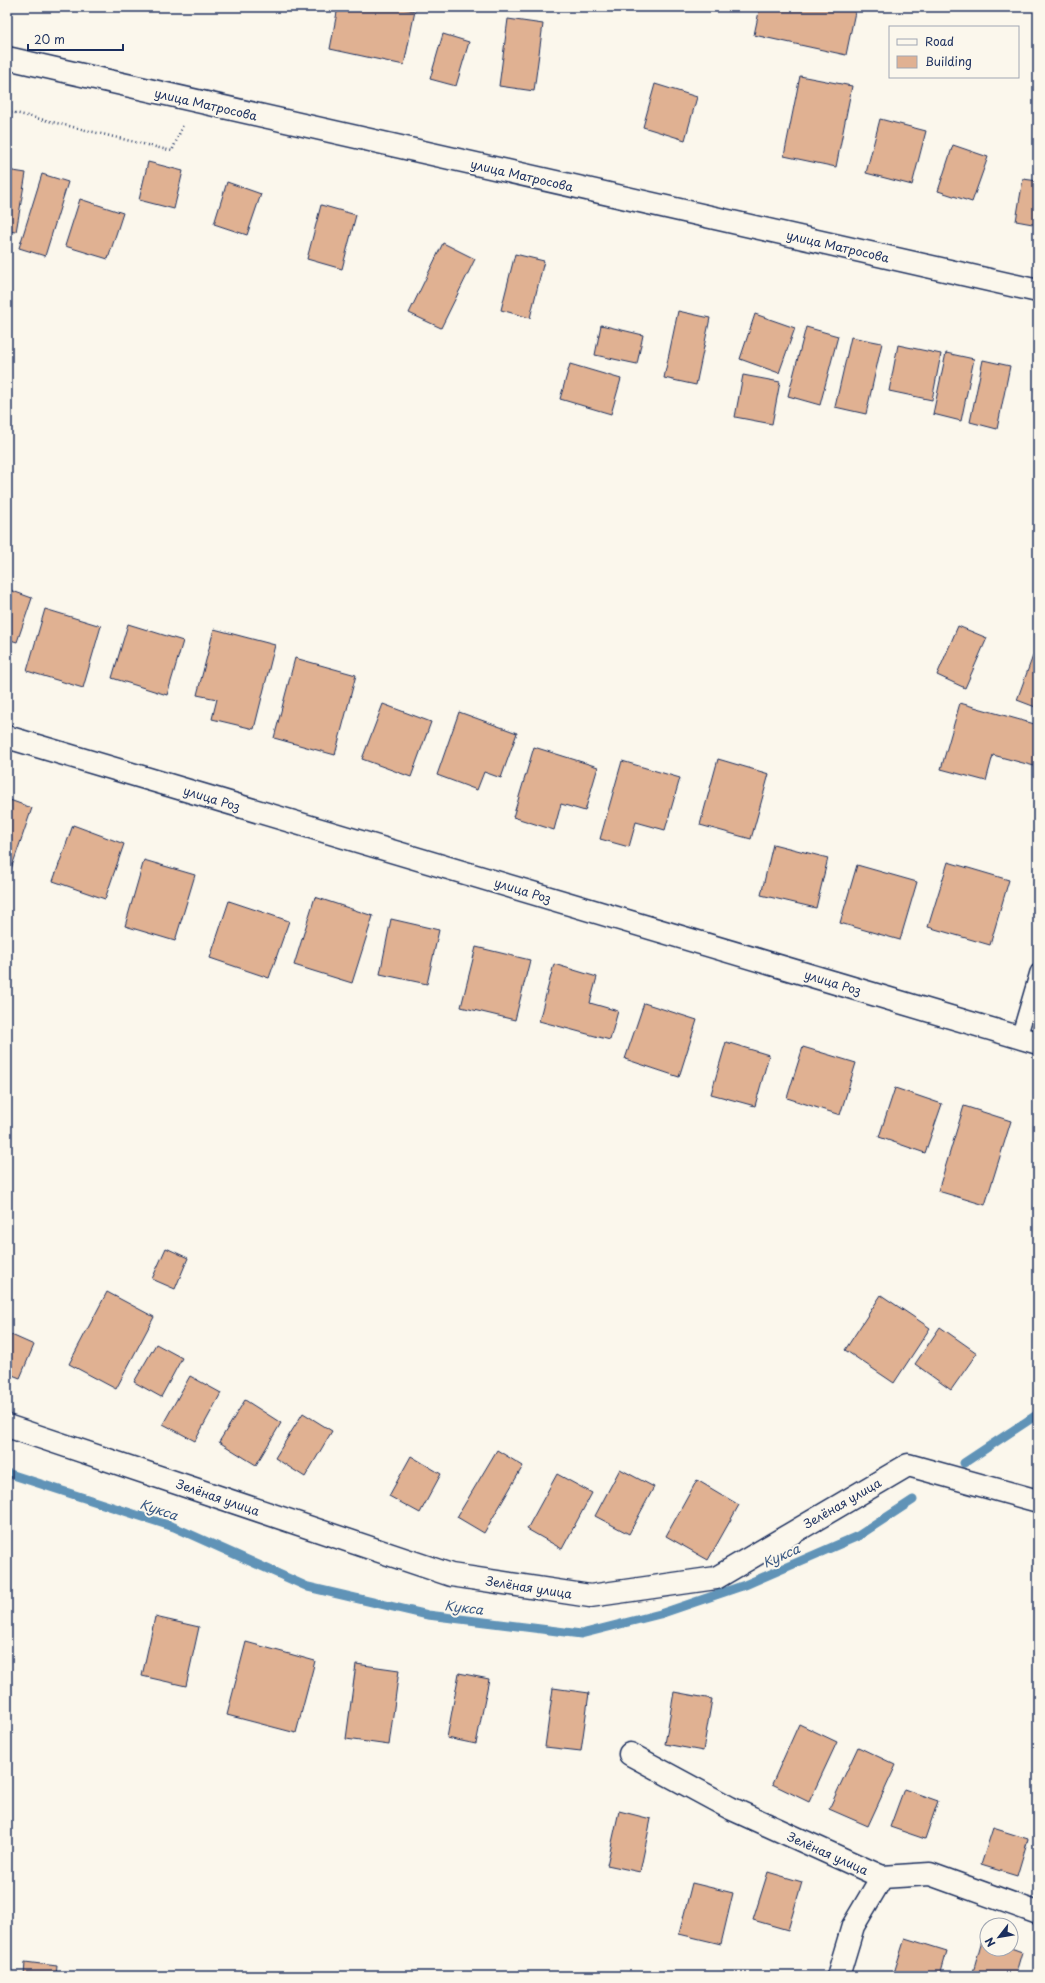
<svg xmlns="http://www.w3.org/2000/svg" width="1045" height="1983" viewBox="0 0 1045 1983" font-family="'Playpen Sans',sans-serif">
<rect width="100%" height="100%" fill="#fbf7ec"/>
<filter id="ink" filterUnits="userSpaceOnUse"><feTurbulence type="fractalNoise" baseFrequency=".025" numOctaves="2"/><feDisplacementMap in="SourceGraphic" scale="8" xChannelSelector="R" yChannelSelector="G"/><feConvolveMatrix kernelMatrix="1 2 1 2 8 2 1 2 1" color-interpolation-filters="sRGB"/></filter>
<g filter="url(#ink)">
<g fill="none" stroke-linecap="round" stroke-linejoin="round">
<g stroke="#6193b7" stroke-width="9">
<polyline points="964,1463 1038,1414"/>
<polyline points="7,1473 174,1527 308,1587 428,1615 581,1634 660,1614 745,1585 858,1536 913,1500"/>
</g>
</g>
<g fill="#e0b192" stroke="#1b2f5e">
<polygon points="338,7 397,7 415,11 404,65 330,49"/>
<polygon points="760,7 856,7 846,55 754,35"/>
<polygon points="508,19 543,24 534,91 499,86"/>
<polygon points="443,34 469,42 456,86 430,79"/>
<polygon points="800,76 852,86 836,167 784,156"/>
<polygon points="655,84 697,97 685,140 643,127"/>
<polygon points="880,119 926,131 912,185 866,173"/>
<polygon points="953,145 988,157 972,202 938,191"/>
<polygon points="148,162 183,171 174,209 139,200"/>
<polygon points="7,170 26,173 16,232 7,231"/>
<polygon points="42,174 68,182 45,256 19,248"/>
<polygon points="1023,179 1038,181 1038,225 1016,221"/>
<polygon points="227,182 261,194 247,235 214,224"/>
<polygon points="80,199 123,213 108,259 65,246"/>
<polygon points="321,205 356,215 342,269 307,259"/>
<polygon points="443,243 475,259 441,328 409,313"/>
<polygon points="515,254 544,261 530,318 501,310"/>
<polygon points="678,311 710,318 696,385 664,378"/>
<polygon points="755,314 795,328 779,373 740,359"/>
<polygon points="601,325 643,335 637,364 595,355"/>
<polygon points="806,327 838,336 820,405 788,396"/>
<polygon points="851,337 882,343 866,414 835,407"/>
<polygon points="898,345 941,354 932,400 889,391"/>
<polygon points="946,353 974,359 961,421 933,414"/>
<polygon points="983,360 1010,366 997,429 970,422"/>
<polygon points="570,364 621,379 611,414 560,399"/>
<polygon points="743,375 780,382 772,424 735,417"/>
<polygon points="7,589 32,598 17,642 7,639"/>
<polygon points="45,609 101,626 83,688 27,671"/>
<polygon points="128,624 183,641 167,695 112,678"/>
<polygon points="958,626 987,638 965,688 937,675"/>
<polygon points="214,629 275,645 254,729 212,719 217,699 197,695"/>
<polygon points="1038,642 1038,708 1017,700"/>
<polygon points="295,658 356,675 335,755 274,738"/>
<polygon points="960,703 1038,725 1038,767 993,755 986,781 941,769"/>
<polygon points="383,704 431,722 411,777 362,759"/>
<polygon points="459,712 517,733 501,778 484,772 477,790 437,775"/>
<polygon points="534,747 598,767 585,811 561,804 554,830 513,817"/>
<polygon points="718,759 769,774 751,839 700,825"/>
<polygon points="622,761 680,778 665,830 636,822 629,847 600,839"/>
<polygon points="7,799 32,808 9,875 7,874"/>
<polygon points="73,825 124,844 105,899 53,881"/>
<polygon points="773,844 828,858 816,908 761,895"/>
<polygon points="144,860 195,875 175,941 125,926"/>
<polygon points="948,862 1009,880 990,945 928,927"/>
<polygon points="857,865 917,882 900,940 840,923"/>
<polygon points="315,897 373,916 352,983 294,965"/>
<polygon points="229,901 289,921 269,978 210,958"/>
<polygon points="391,919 439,930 427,984 380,974"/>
<polygon points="476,947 530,960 515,1020 461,1007"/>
<polygon points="554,964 597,977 590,1003 618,1011 610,1040 539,1021"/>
<polygon points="644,1003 697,1020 679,1077 625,1059"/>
<polygon points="726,1042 769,1055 755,1106 711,1094"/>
<polygon points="803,1047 856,1063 840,1115 787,1098"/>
<polygon points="895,1088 942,1104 925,1153 879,1137"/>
<polygon points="964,1106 1011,1121 985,1205 938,1191"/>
<polygon points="166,1248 188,1258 175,1289 152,1279"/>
<polygon points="107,1292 154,1317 116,1389 69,1364"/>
<polygon points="881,1295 930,1328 894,1383 845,1350"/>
<polygon points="940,1327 977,1353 951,1390 915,1364"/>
<polygon points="7,1333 34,1345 20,1378 7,1373"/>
<polygon points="156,1344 182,1358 161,1397 134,1382"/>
<polygon points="190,1376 221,1393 195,1441 163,1424"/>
<polygon points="245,1400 281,1423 256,1465 219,1442"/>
<polygon points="303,1413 332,1431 305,1477 275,1458"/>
<polygon points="497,1450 523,1466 484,1533 457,1517"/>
<polygon points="411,1456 441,1474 420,1513 389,1496"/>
<polygon points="620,1469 654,1487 629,1534 595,1516"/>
<polygon points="557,1474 592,1493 562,1549 527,1529"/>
<polygon points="697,1480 739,1505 708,1560 666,1536"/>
<polygon points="155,1617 199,1627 186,1686 142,1676"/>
<polygon points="246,1642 315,1661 296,1733 227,1715"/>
<polygon points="356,1664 399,1670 389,1745 346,1739"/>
<polygon points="459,1673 489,1679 476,1744 447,1738"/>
<polygon points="553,1688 589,1693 581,1751 545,1747"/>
<polygon points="674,1692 712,1699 703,1751 665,1744"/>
<polygon points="799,1724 837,1742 809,1802 772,1784"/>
<polygon points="858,1747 896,1765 868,1826 829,1809"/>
<polygon points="904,1789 938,1801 925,1839 890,1827"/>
<polygon points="619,1811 651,1819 640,1872 607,1865"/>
<polygon points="993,1828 1028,1839 1017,1876 981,1865"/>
<polygon points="768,1872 802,1882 788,1930 753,1920"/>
<polygon points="692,1883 733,1893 721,1944 679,1934"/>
<polygon points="905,1938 947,1951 940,1976 893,1976"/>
<polygon points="982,1940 987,1941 987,1949 1011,1948 1022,1952 1015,1976 972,1976"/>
<polygon points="25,1962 57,1966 56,1976 24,1976"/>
</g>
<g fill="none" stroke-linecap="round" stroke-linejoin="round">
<g stroke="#1b2f5e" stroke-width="18">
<polyline id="service" points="1019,1037 1038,972"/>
</g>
<g stroke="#1b2f5e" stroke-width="25">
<g id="minor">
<polyline points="7,737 1038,1043"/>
<polyline points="7,1426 451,1575 590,1596 716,1578 908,1465 1038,1501"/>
<polyline points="630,1754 730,1808 882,1877 930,1874 1038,1913"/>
<polyline points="838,1976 853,1926 882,1877"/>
</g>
</g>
<g stroke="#1b2f5e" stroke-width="25">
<polyline id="tertiary" points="7,58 1038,291"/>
</g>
<polyline stroke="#1b2f5e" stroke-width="2.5" stroke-dasharray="1 3" stroke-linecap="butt" points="7,111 172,151 183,125"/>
<use href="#service" stroke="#fbf7ec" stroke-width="15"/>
<use href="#minor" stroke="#fbf7ec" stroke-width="22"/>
<use href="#tertiary" stroke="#fbf7ec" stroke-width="22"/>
</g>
</g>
<g text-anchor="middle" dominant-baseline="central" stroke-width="4" stroke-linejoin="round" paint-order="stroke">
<g font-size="12" fill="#1b2f5e" stroke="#fbf7ec">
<text transform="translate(206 104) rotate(13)">улица Матросова</text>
<text transform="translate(522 175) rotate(13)">улица Матросова</text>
<text transform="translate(838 246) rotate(13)">улица Матросова</text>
<text transform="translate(212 798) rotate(17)">улица Роз</text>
<text transform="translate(523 890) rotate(17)">улица Роз</text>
<text transform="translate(833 982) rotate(17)">улица Роз</text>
<text transform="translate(218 1497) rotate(19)">Зелёная улица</text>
<text transform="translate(842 1503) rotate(-30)">Зелёная улица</text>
<text transform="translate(529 1587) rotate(9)">Зелёная улица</text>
<text transform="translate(828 1853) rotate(24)">Зелёная улица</text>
</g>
<g font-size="13" font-style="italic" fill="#385883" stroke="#fbf7ec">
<text transform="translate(159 1509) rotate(19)">Кукса</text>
<text transform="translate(781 1555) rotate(-24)">Кукса</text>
<text transform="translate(464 1607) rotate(7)">Кукса</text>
</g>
</g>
<rect width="1045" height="1983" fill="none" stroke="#fbf7ec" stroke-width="24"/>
<rect x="12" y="12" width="1021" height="1959" fill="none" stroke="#1b2f5e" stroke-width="1.5" filter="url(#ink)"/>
<rect x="889" y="26" width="130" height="52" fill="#fbf7ec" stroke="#a1a7b3"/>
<rect x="897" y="39" width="20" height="6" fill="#fbf7ec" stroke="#a1a7b3"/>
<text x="925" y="46" font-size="12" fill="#1b2f5e">Road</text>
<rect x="897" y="56" width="20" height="12" fill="#e0b192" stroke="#a1a7b3"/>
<text x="925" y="66" font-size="12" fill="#1b2f5e">Building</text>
<g transform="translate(999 1937) rotate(239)"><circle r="19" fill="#fbf7ec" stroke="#a1a7b3"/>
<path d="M0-3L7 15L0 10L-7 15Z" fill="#1b2f5e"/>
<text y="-6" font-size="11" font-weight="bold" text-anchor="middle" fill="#1b2f5e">N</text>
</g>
<path d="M28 44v6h95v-6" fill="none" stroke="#1b2f5e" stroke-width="2"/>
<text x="34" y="44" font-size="12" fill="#1b2f5e" stroke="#fbf7ec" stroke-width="3" paint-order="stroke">20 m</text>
</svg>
